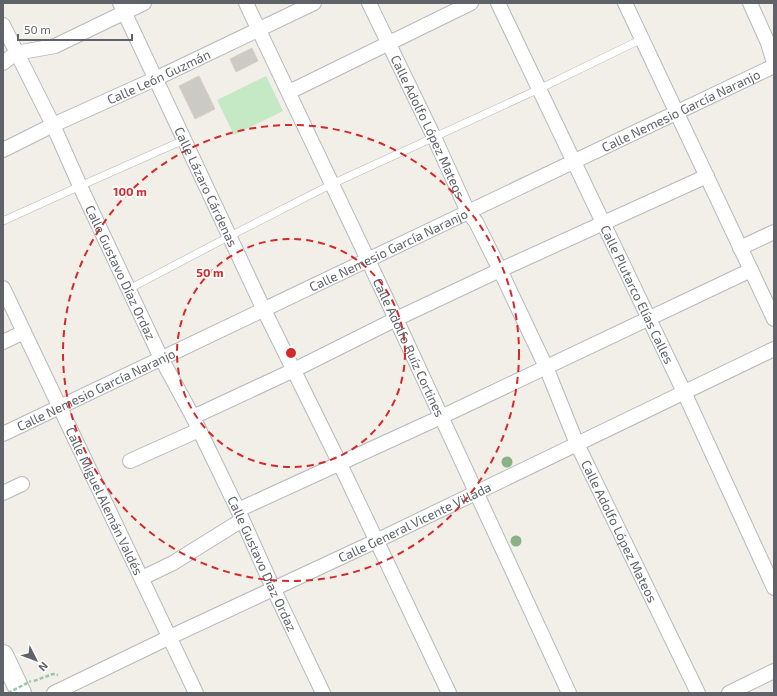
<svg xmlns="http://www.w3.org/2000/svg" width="777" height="696" viewBox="0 0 777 696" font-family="'Exo 2',sans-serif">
<rect width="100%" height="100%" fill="#f1efe8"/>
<polygon fill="#c5e8c5" points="266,76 283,111 234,135 217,100"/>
<g fill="#cccac5" stroke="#d6d1c6">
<polygon points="252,48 258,61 236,72 230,59"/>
<polygon points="199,76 215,109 195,119 179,86"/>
</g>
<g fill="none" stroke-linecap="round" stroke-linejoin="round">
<g stroke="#b5b8bc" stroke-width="8">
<g id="lane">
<polyline points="3,221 80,186 184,140"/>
<polyline points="129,289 230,236 332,184 539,89 642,39"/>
</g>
</g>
<g stroke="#b5b8bc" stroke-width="16">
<g id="street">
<path id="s1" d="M120,3L264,310L340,464L449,693"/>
<path id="s2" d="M246,3L396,319L569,693"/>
<path id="s3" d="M369,3L434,137L468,212L476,222L500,270L546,367L577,444L698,693"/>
<path id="s4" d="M498,3L684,392L774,588"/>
<polyline points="625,3 774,319"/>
<polyline points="750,3 768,43 774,63"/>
<path id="s5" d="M3,25L53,125L80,186L161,358L193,417L238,510L273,588L323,693"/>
<polyline points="3,63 16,53 55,46 144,3"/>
<polyline points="289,92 471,3"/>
<path id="s6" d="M3,150L53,125L155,79L314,3"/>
<polyline points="740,248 774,232"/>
<path id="s7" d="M3,288L196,693"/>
<polyline points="3,342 24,332"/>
<polyline points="193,417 294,370 396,319 500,270 707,176"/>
<path id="s8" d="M3,434L774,66"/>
<polyline points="130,461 199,430"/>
<polyline points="3,493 22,484"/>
<polyline points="238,510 441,417 751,270"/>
<polyline points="142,578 173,563 242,520"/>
<path id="s9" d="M54,693L170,637L376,541L774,349"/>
<polyline points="729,693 774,671"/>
</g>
</g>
<g stroke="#b6babf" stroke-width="22">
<polyline id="secondary" points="3,655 21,693"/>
</g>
<polyline stroke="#9cc7a9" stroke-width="2.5" stroke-dasharray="4 2" stroke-linecap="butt" points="34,681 53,674 58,675"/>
<use href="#lane" stroke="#fff" stroke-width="7"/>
<use href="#street" stroke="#fff" stroke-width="14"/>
<use href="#secondary" stroke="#fff" stroke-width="20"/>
<polyline stroke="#9cc7a9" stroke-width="2.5" stroke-dasharray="4 2" stroke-linecap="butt" points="8,693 31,681"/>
</g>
<g fill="#89b387">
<circle cx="507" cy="462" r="5.5"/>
<circle cx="516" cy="541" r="5.5"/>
</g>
<g fill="none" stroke="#d62828" stroke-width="2" stroke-dasharray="7 5">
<circle cx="291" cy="353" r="114"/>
<circle cx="291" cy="353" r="228"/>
</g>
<g text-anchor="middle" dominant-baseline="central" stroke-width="3.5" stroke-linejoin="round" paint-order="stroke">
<g font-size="13" fill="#5f6368" stroke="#fff">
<text stroke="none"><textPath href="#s6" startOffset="172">Calle León Guzmán</textPath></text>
<text stroke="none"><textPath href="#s8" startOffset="751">Calle Nemesio García Naranjo</textPath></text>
<text stroke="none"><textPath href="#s3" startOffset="137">Calle Adolfo López Mateos</textPath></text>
<text stroke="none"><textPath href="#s1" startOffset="203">Calle Lázaro Cárdenas</textPath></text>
<text stroke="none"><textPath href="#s8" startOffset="427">Calle Nemesio García Naranjo</textPath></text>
<text stroke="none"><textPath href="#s5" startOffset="274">Calle Gustavo Díaz Ordaz</textPath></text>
<text stroke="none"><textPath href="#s4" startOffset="323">Calle Plutarco Elías Calles</textPath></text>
<text stroke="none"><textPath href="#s2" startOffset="381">Calle Adolfo Ruíz Cortines</textPath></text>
<text stroke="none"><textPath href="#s8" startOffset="103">Calle Nemesio García Naranjo</textPath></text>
<text stroke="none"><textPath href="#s7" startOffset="236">Calle Miguel Alemán Valdés</textPath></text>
<text stroke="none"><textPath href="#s9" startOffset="399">Calle General Vicente Villada</textPath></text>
<text stroke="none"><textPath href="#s3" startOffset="585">Calle Adolfo López Mateos</textPath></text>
<text stroke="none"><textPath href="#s5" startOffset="598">Calle Gustavo Díaz Ordaz</textPath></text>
</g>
</g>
<circle cx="291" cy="353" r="6" fill="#d62828" stroke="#fff" stroke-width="2"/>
<g font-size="12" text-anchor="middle" font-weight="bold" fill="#d62828" stroke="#fff" stroke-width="3.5" stroke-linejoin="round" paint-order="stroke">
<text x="130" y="196">100 m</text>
<text x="210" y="277">50 m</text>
</g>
<rect width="777" height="696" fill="none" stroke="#5f6368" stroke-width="8"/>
<g transform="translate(36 660) rotate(132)" stroke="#ffffff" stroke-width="3" paint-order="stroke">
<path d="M0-3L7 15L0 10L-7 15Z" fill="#5f6368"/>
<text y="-6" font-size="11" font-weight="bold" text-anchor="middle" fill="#5f6368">N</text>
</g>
<path d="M18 34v6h114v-6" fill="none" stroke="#5f6368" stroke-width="2"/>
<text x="24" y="34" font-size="12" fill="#5f6368" stroke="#ffffff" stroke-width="3" paint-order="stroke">50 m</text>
</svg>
